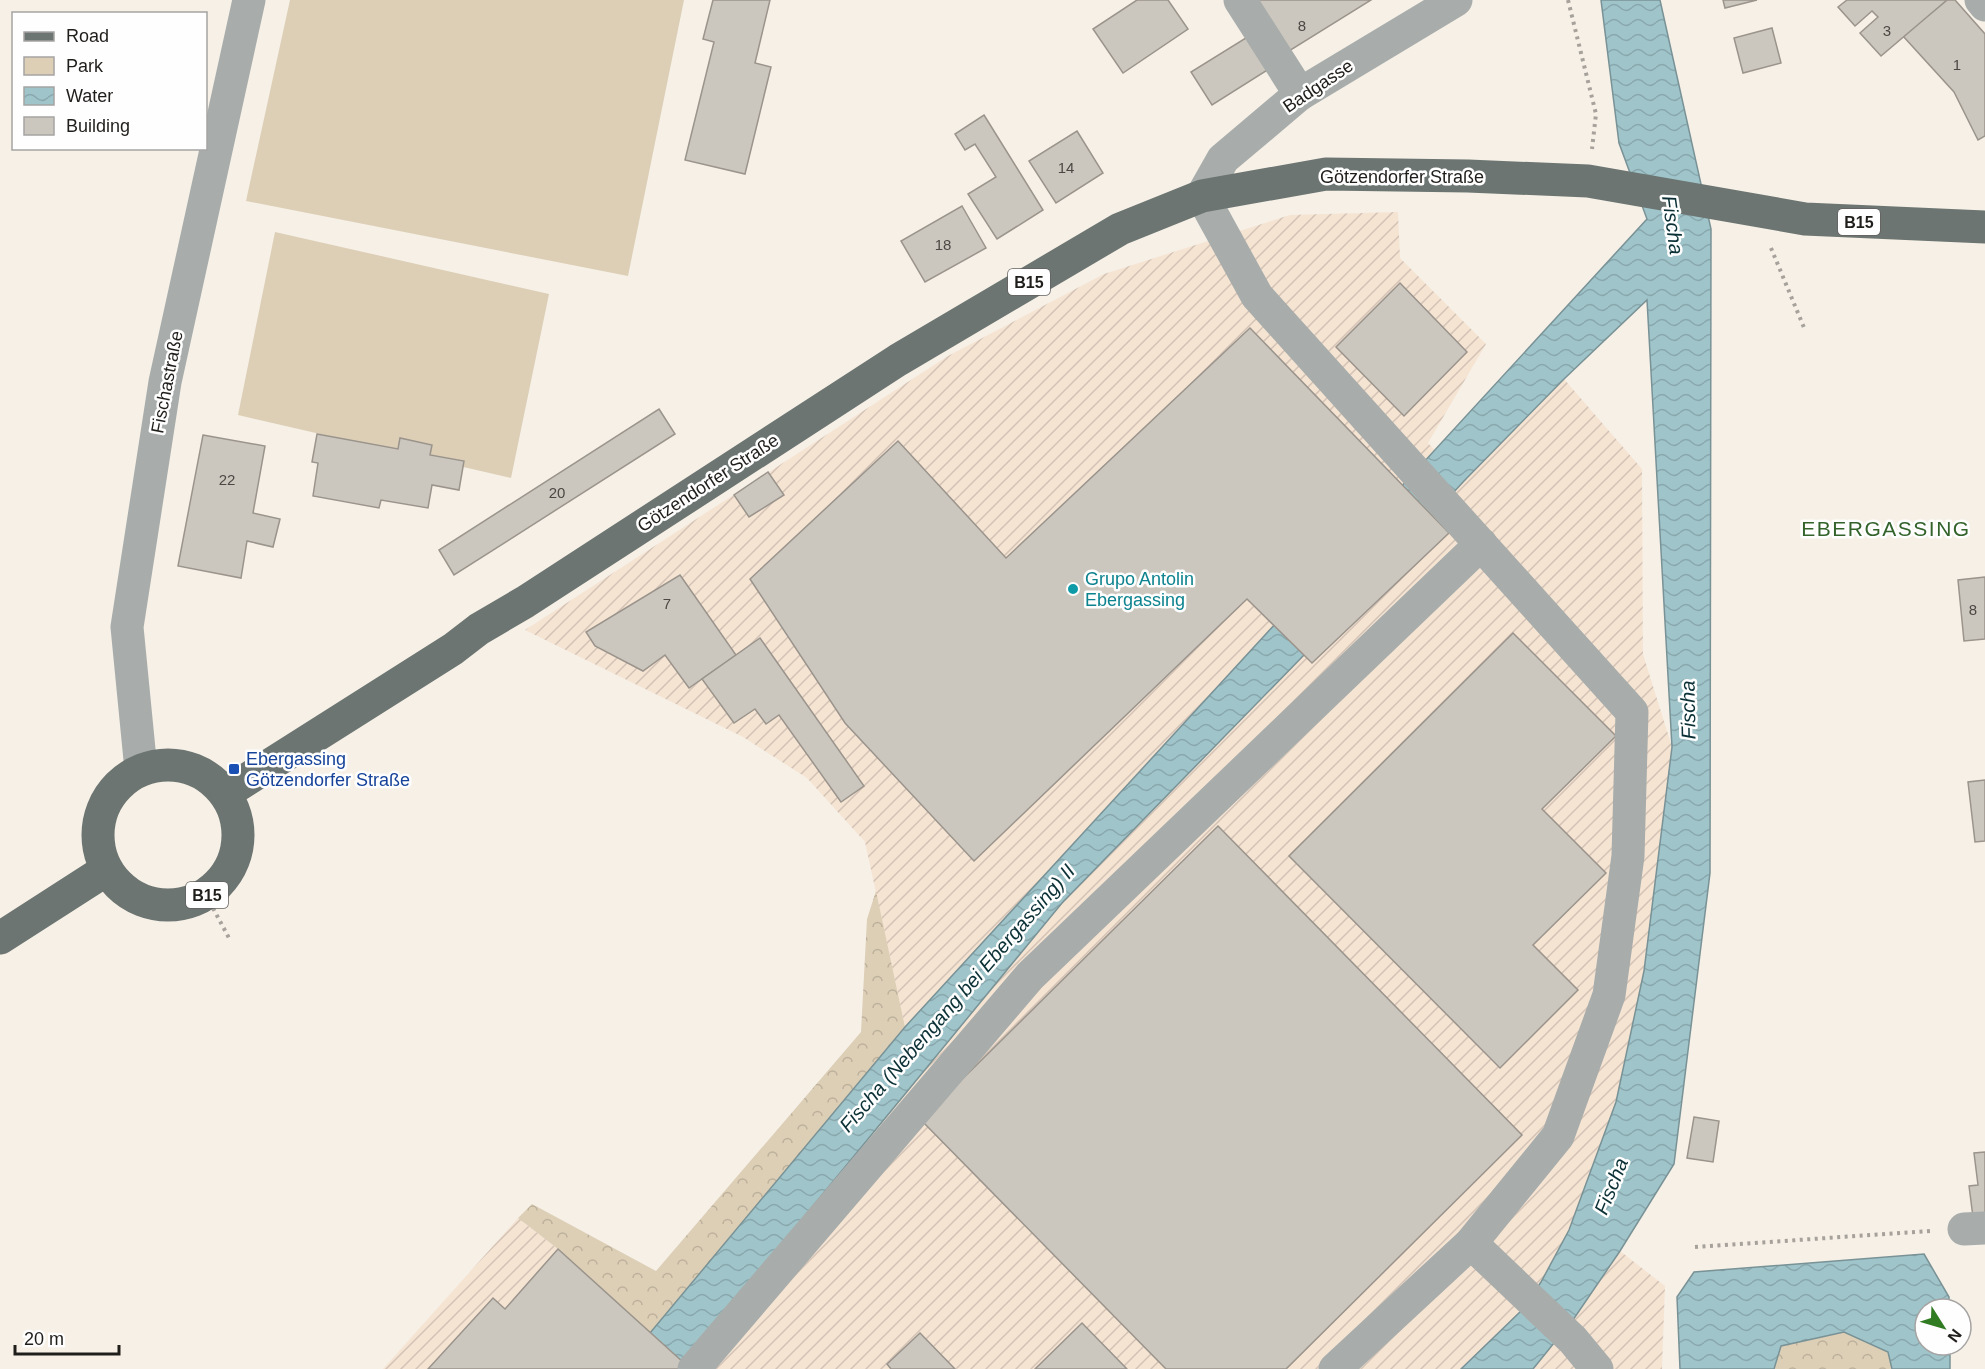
<svg xmlns="http://www.w3.org/2000/svg" width="1985" height="1369" viewBox="0 0 1985 1369" font-family="Arial,sans-serif">
<defs>
<pattern id="industrial-furrows" width="10" height="10" patternUnits="userSpaceOnUse" patternTransform="scale(1.5)"><rect width="10" height="10" fill="#f6e4d3"/><path d="M-1 1l2-2M0 10L10 0M9 11l2-2" fill="none" stroke="#d3c3b5"/></pattern>
<pattern id="forest-crowns" width="20" height="18" patternUnits="userSpaceOnUse" patternTransform="scale(1.5)"><rect width="20" height="18" fill="#ddcfb6"/><path d="M2 6a3 3 0 1 1 6 0M12 15a3 3 0 1 1 6 0" fill="none" stroke="#bdb19c"/></pattern>
<pattern id="water-waves" width="16" height="10" patternUnits="userSpaceOnUse" patternTransform="scale(1.5)"><rect width="16" height="10" fill="#9fc4ca"/><path d="M0 5q4-4 8 0t8 0" fill="none" stroke="#89a8ad"/></pattern>
</defs>
<rect width="100%" height="100%" fill="#f6f0e7"/>
<polygon fill="url(#industrial-furrows)" points="1398,212 1400,258 1486,344 1428,443 1464,481 1564,379 1642,469 1643,654 1672,747 1644,971 1616,1102 1569,1230 1542,1282 1575,1316 1620,1251 1665,1286 1662,1369 383,1369 518,1218 558,1249 651,1333 905,1027 865,842 807,778 743,737 525,630 948,356 1104,274 1290,215"/>
<g fill="#ddcfb6">
<polygon points="290,0 684,0 628,276 246,201"/>
<polygon points="275,232 549,294 511,478 238,415"/>
</g>
<g fill="url(#forest-crowns)">
<polygon points="876,891 905,1027 651,1333 558,1249 518,1218 532,1204 656,1271 861,1032 867,919"/>
<polygon points="1844,1332 1889,1352 1892,1369 1774,1369 1781,1346"/>
</g>
<g fill="url(#water-waves)" stroke="#799296" stroke-width="1.5">
<polygon points="1601,0 1660,0 1711,229 1710,873 1674,1164 1620,1251 1575,1317 1533,1369 1461,1369 1522,1310 1541,1282 1569,1230 1616,1102 1644,971 1672,747 1647,300 1564,379 1464,481 1304,655 1062,903 679,1369 620,1369 905,1027 1647,219 1619,143"/>
<polygon points="1924,1254 1949,1297 1949,1309 1925,1309 1925,1345 1950,1345 1950,1369 1892,1369 1888,1352 1844,1332 1781,1346 1774,1369 1680,1369 1677,1297 1694,1272"/>
</g>
<g fill="#ccc7be" stroke="#9a948c" stroke-width="1.5">
<polygon points="713,0 770,0 755,63 771,67 745,174 685,160 714,42 703,39"/>
<polygon points="1137,0 1168,0 1188,29 1123,73 1093,29"/>
<polygon points="1258,0 1371,0 1289,51"/>
<polygon points="1723,0 1757,0 1725,8"/>
<polygon points="1947,0 1955,0 1985,34 1985,136 1978,140 1954,92 1903,36"/>
<polygon points="1947,0 1881,56 1860,33 1878,17 1872,11 1855,26 1838,7 1847,0"/>
<polygon points="1772,28 1781,63 1743,73 1734,38"/>
<polygon points="1249,36 1269,69 1212,105 1191,72"/>
<polygon points="984,115 1043,210 997,239 968,194 996,177 975,144 965,150 955,134"/>
<polygon points="1077,131 1103,173 1056,203 1029,161"/>
<polygon points="962,206 986,248 925,282 901,241"/>
<polygon points="1400,283 1467,352 1404,416 1336,347"/>
<polygon points="1250,328 1449,533 1312,663 1247,599 974,861 845,723 750,579 898,441 1006,558"/>
<polygon points="659,409 675,434 454,575 439,550"/>
<polygon points="317,434 398,449 400,438 432,445 430,455 464,461 459,490 432,485 428,508 381,500 379,508 313,496 318,463 312,462"/>
<polygon points="203,435 265,446 253,513 280,519 273,547 247,541 241,578 178,566"/>
<polygon points="768,472 784,495 749,517 734,495"/>
<polygon points="680,575 736,655 689,688 665,655 643,671 595,646 586,632"/>
<polygon points="1985,577 1985,639 1964,641 1958,580"/>
<polygon points="1513,633 1616,736 1542,809 1606,873 1533,945 1578,990 1500,1068 1289,856"/>
<polygon points="760,638 864,786 841,802 779,715 766,724 755,709 734,723 702,679"/>
<polygon points="1985,780 1985,841 1975,842 1968,782"/>
<polygon points="1218,826 1522,1135 1286,1369 1166,1369 921,1120"/>
<polygon points="1694,1117 1719,1121 1713,1162 1687,1158"/>
<polygon points="1985,1152 1985,1216 1973,1217 1969,1186 1978,1185 1974,1153"/>
<polygon points="558,1249 684,1363 678,1369 428,1369 493,1298 505,1309"/>
<polygon points="1082,1323 1127,1369 1035,1369"/>
<polygon points="920,1333 955,1369 891,1369 887,1364"/>
</g>
<g fill="none" stroke-linecap="round" stroke-linejoin="round">
<g stroke="#a6a19a" stroke-width="4" stroke-dasharray="3 4.5" stroke-linecap="butt">
<polyline points="1568,0 1596,114 1592,149"/>
<polyline points="1771,248 1805,330"/>
<polyline points="206,895 229,938"/>
<polyline points="1695,1247 1930,1231"/>
</g>
<g stroke="#a8adab" stroke-width="33">
<polyline points="1240,0 1300,94"/>
<polyline points="1981,0 1985,5"/>
<polyline points="141,770 127,627 165,382 249,0"/>
<polyline points="1964,1229 1985,1228"/>
<polyline points="1471,1243 1573,1340 1597,1369"/>
<polyline points="694,1369 1030,976 1481,544"/>
<polyline points="1335,1369 1471,1243 1558,1136 1609,995 1628,856 1632,712 1257,296 1202,196 1223,159 1300,94 1456,0"/>
</g>
<g stroke="#6c7571" stroke-width="33">
<circle cx="168" cy="835" r="70"/>
<polyline points="227,792 453,649 479,629 525,602 898,360 1120,229 1202,196 1326,174 1468,176 1588,181 1805,219 1985,227"/>
<polyline points="0,938 106,870"/>
</g>
</g>
<circle fill="#0f9aa8" stroke="#fefefe" stroke-width="2" cx="1073" cy="589" r="6"/>
<rect fill="#1a4fb4" stroke="#fefefe" stroke-width="2" x="228" y="763" width="12" height="12" rx="3"/>
<g text-anchor="middle" dominant-baseline="central" stroke-width="5" stroke-linejoin="round" paint-order="stroke">
<g font-size="15" fill="#4b4844">
<text x="1302" y="25">8</text>
<text x="1887" y="30">3</text>
<text x="1957" y="64">1</text>
<text x="1066" y="167">14</text>
<text x="943" y="244">18</text>
<text x="227" y="479">22</text>
<text x="557" y="492">20</text>
<text x="667" y="603">7</text>
<text x="1973" y="609">8</text>
</g>
<g fill="#fefefe" stroke="#63615f" stroke-width="1.5">
<rect x="1838" y="209" width="42" height="26" rx="4.5"/>
<rect x="1008" y="269" width="42" height="26" rx="4.5"/>
<rect x="186" y="882" width="42" height="26" rx="4.5"/>
</g>
<g font-size="16" font-weight="bold" fill="#201e1b">
<text x="1859" y="222">B15</text>
<text x="1029" y="282">B15</text>
<text x="207" y="895">B15</text>
</g>
<g font-size="18" fill="#201e1b" stroke="#fefefe">
<text transform="translate(1318 86) rotate(-34)">Badgasse</text>
<text x="1402" y="177">Götzendorfer Straße</text>
<text transform="translate(167 382) rotate(-79)">Fischastraße</text>
<text transform="translate(708 483) rotate(-33)">Götzendorfer Straße</text>
</g>
<g font-size="18" fill="#0d838f" stroke="#fefefe" text-anchor="start">
<text x="1085" y="579">Grupo Antolin<tspan x="1085" dy="21">Ebergassing</tspan></text>
</g>
<g font-size="18" fill="#164399" stroke="#fefefe" text-anchor="start">
<text x="246" y="759">Ebergassing<tspan x="246" dy="21">Götzendorfer Straße</tspan></text>
</g>
<g font-size="20" font-style="italic" fill="#0b3136" stroke="#fefefe">
<text transform="translate(1673 225) rotate(82)">Fischa</text>
<text transform="translate(1688 710) rotate(-91)">Fischa</text>
<text transform="translate(957 998) rotate(-49)">Fischa (Nebengang bei Ebergassing) II</text>
<text transform="translate(1611 1186) rotate(-68)">Fischa</text>
</g>
<g font-size="21" letter-spacing="1.5" fill="#33632b" stroke="#fefefe">
<text x="1886" y="528">EBERGASSING</text>
</g>
</g>
<rect x="12" y="12" width="195" height="138" fill="#fefefe" stroke="#a5a4a3" stroke-width="1.5"/>
<rect x="24" y="32" width="30" height="9" fill="#6c7571" stroke="#a5a4a3" stroke-width="1.5"/>
<text x="66" y="42" font-size="18" fill="#201e1b">Road</text>
<rect x="24" y="57" width="30" height="18" fill="#ddcfb6" stroke="#a5a4a3" stroke-width="1.5"/>
<text x="66" y="72" font-size="18" fill="#201e1b">Park</text>
<rect x="24" y="87" width="30" height="18" fill="url(#water-waves)" stroke="#a5a4a3" stroke-width="1.5"/>
<text x="66" y="102" font-size="18" fill="#201e1b">Water</text>
<rect x="24" y="117" width="30" height="18" fill="#ccc7be" stroke="#a5a4a3" stroke-width="1.5"/>
<text x="66" y="132" font-size="18" fill="#201e1b">Building</text>
<g transform="translate(1943 1327) rotate(127)"><circle r="28" fill="#fefefe" stroke="#a5a4a3" stroke-width="1.5"/>
<path d="M0-4.5L10 22L0 15L-10 22Z" fill="#317b22"/>
<text y="-9" font-size="16" font-weight="bold" text-anchor="middle" fill="#201e1b">N</text>
</g>
<path d="M15 1345v9h104v-9" fill="none" stroke="#201e1b" stroke-width="3"/>
<text x="24" y="1345" font-size="18" fill="#201e1b" stroke="#fefefe" stroke-width="4.5" paint-order="stroke">20 m</text>
</svg>
